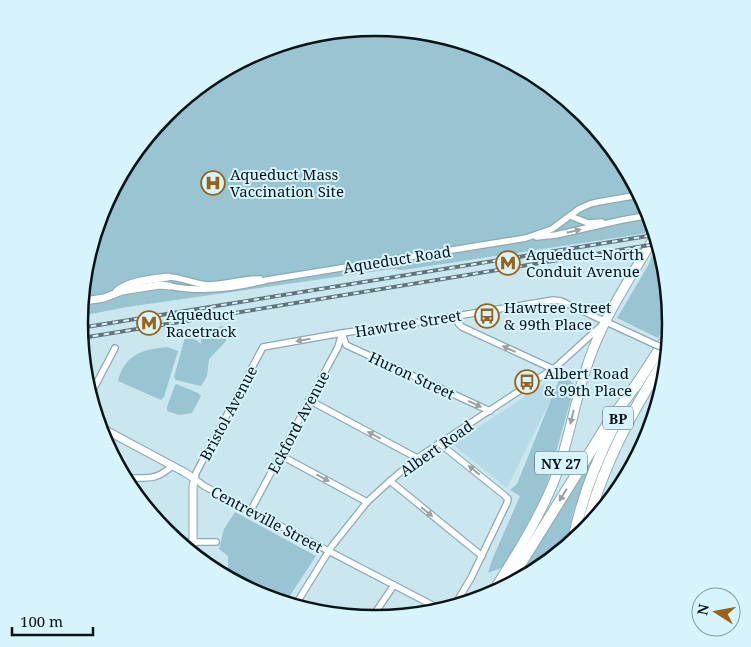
<svg xmlns="http://www.w3.org/2000/svg" width="751" height="647" viewBox="0 0 751 647" font-family="'Noto Serif',serif">
<rect width="100%" height="100%" fill="#cae7f0"/>
<polygon fill="#b6dbe7" points="544,384 554,393 507,488 452,444"/>
<g fill="#99c4d2">
<polygon points="375,28 489,50 585,114 649,210 652,226 648,233 403,270 392,269 127,307 81,316 102,210 166,114 262,50"/>
<polygon points="655,247 656,247 670,317 658,338 617,318 649,264"/>
<polygon points="223,326 226,333 226,341 209,359 207,376 201,386 176,380 174,377 185,337 196,340 201,344 201,332"/>
<path d="M167,347L178,351L164,397L161,400L118,381C124,355 143,349 167,347Z"/>
<polygon points="561,375 573,383 571,399 545,491 504,567 488,573 492,560 520,496 510,490 517,484"/>
<polygon points="176,384 198,393 201,396 192,413 179,415 167,411 167,407 175,385"/>
<polygon points="586,464 590,465 573,513 566,545 514,580"/>
<polygon points="235,512 316,556 287,600 280,601 262,597 228,574 228,556 219,549 224,529"/>
</g>
<g fill="none" stroke-linecap="round" stroke-linejoin="round">
<g stroke="#8da8b1" stroke-width="8">
<g id="minor">
<polyline points="570,216 588,223 602,222"/>
<polyline points="536,237 556,235 622,220 650,215"/>
<path d="M168,277C182,277 194,284 207,285C225,285 242,279 260,279"/>
<path d="M169,286C202,293 235,288 267,280L526,238L552,229L579,209L590,204L598,202L639,195"/>
<polyline points="455,316 458,323 462,327 553,369"/>
<polyline points="342,333 346,345 490,411"/>
<polyline points="93,390 115,348"/>
<polyline points="309,400 417,458"/>
<polyline points="439,443 504,495 508,499 507,503 471,578 456,603"/>
<polyline points="280,455 367,502"/>
<path d="M129,478C149,478 157,480 172,466"/>
<polyline points="390,481 482,556"/>
<polyline points="251,510 338,347 342,333"/>
<polyline points="180,542 216,542"/>
<polyline points="296,604 332,546 367,502 390,481 417,458 431,449 557,366 602,325"/>
<polyline points="436,607 244,507 204,486 195,479 196,473 263,347 342,333 408,324 553,300 561,301 654,344"/>
<polyline points="371,619 394,585"/>
</g>
</g>
<g stroke="#8da8b1" stroke-width="9">
<g id="tertiary">
<path d="M117,291C129,281 152,279 168,277"/>
<polyline points="84,301 104,298 122,291 160,285 169,286"/>
<polyline points="100,427 184,472 195,479 193,486 193,551"/>
</g>
</g>
<g stroke="#8da8b1" stroke-width="11">
<path id="trunk" d="M491,595C513,559 536,524 552,486C568,448 573,407 586,369C601,321 629,280 654,238"/>
</g>
<g stroke="#8da8b1" stroke-width="12">
<g id="motorway">
<polyline points="635,387 670,333"/>
<path d="M586,530C601,469 630,414 664,361"/>
<path d="M573,541C581,499 597,459 616,422"/>
<polyline points="508,584 609,422 639,381"/>
</g>
</g>
<use href="#minor" stroke="#fff" stroke-width="5.5"/>
<use href="#tertiary" stroke="#fff" stroke-width="7"/>
<use href="#trunk" stroke="#fff" stroke-width="9"/>
<use href="#motorway" stroke="#fff" stroke-width="10"/>
<g stroke="#62747a" stroke-width="4">
<g id="rail">
<polyline points="80,328 654,235"/>
<polyline points="82,338 656,244"/>
</g>
</g>
<use href="#rail" stroke="#d7f4fd" stroke-width="2" stroke-dasharray="5.5" stroke-linecap="butt"/>
<g stroke="#8da8b1" stroke-width="8" stroke-linecap="butt">
<polyline id="minor-bridge" points="654,344 666,349"/>
</g>
<use href="#minor-bridge" stroke="#fff" stroke-width="5.5"/>
</g>
<defs><path id="oneway-solid" d="M-6-.8H1V-3.2L6.5 0L1 3.2V.8H-6Z" transform="scale(1.25)"/></defs>
<g fill="#9da1a2">
<use href="#oneway-solid" transform="translate(574 231) rotate(-13)"/>
<use href="#oneway-solid" transform="translate(303 340) rotate(170)"/>
<use href="#oneway-solid" transform="translate(509 349) rotate(-155)"/>
<use href="#oneway-solid" transform="translate(475 404) rotate(25)"/>
<use href="#oneway-solid" transform="translate(572 417) rotate(104)"/>
<use href="#oneway-solid" transform="translate(374 435) rotate(-152)"/>
<use href="#oneway-solid" transform="translate(474 470) rotate(-141)"/>
<use href="#oneway-solid" transform="translate(323 478) rotate(28)"/>
<use href="#oneway-solid" transform="translate(563 495) rotate(122)"/>
<use href="#oneway-solid" transform="translate(427 512) rotate(39)"/>
</g>
<defs>
<g id="hospital-ring" transform="scale(1.25)"><circle r="9.5" fill="#d7f4fd" stroke="#986319" stroke-width="1.5"/><path d="M-5-5h3v3.5h4V-5h3V5h-3V1.5h-4V5h-3Z" fill="#986319"/></g>
<g id="metro-ring" transform="scale(1.25)"><circle r="9.5" fill="#d7f4fd" stroke="#986319" stroke-width="1.5"/><path d="M-5.5 5V-5H-3L0 0L3-5H5.5V5H3V-.5L0 4L-3-.5V5Z" fill="#986319"/></g>
<g id="bus-ring" transform="scale(1.25)"><circle r="9.5" fill="#d7f4fd" stroke="#986319" stroke-width="1.5"/><path d="M-5-6H5V4H4V6H2V4H-2V6H-4V4H-5ZM-3.5-4V0h7V-4ZM-3.5 1.2v1.5H-2V1.2ZM2 1.2v1.5H3.5V1.2Z" fill="#986319"/></g>
</defs>
<g fill-rule="evenodd">
<use href="#hospital-ring" x="213" y="183"/>
<use href="#metro-ring" x="508" y="263"/>
<use href="#bus-ring" x="487" y="316"/>
<use href="#metro-ring" x="149" y="323"/>
<use href="#bus-ring" x="527" y="382"/>
</g>
<g text-anchor="middle" dominant-baseline="central" stroke-width="4" stroke-linejoin="round" paint-order="stroke">
<g fill="#d7f4fd" stroke="#48575c" stroke-width="1">
<rect x="603" y="406.5" width="30" height="23" rx="4"/>
<rect x="535" y="451.5" width="52" height="23" rx="4"/>
</g>
<g font-size="14" font-weight="bold" fill="#0a1417">
<text x="618" y="418">BP</text>
<text x="561" y="463">NY 27</text>
</g>
<g font-size="15" fill="#0a1417" stroke="#d7f4fd" text-anchor="start">
<text x="230" y="174">Aqueduct Mass<tspan x="230" dy="17">Vaccination Site</tspan></text>
<text x="526" y="254">Aqueduct–North<tspan x="526" dy="17">Conduit Avenue</tspan></text>
<text x="504" y="307">Hawtree Street<tspan x="504" dy="17">&amp; 99th Place</tspan></text>
<text x="166" y="314">Aqueduct<tspan x="166" dy="17">Racetrack</tspan></text>
<text x="544" y="373">Albert Road<tspan x="544" dy="17">&amp; 99th Place</tspan></text>
</g>
<g font-size="15" fill="#0a1417" stroke="#d7f4fd">
<text transform="translate(397 259) rotate(-9)">Aqueduct Road</text>
<text transform="translate(408 323) rotate(-9)">Hawtree Street</text>
<text transform="translate(412 375) rotate(25)">Huron Street</text>
<text transform="translate(228 413) rotate(-62)">Bristol Avenue</text>
<text transform="translate(298 422) rotate(-62)">Eckford Avenue</text>
<text transform="translate(436 448) rotate(-35)">Albert Road</text>
<text transform="translate(267 519) rotate(28)">Centreville Street</text>
</g>
</g>
<path d="M0 0H751V647H0ZM88 323a287 287 0 1 1 574 0a287 287 0 1 1-574 0Z" fill="#d7f4fd" fill-rule="evenodd"/>
<path fill="none" stroke="#0a1417" stroke-width="2.5" d="M88 323a287 287 0 1 1 574 0a287 287 0 1 1-574 0Z"/>
<g transform="translate(716 612) rotate(281)"><circle r="24" fill="#d7f4fd" stroke="#859aa1"/>
<path d="M0-4L9 19L0 12L-9 19Z" fill="#986319"/>
<text y="-8" font-size="14" font-weight="bold" text-anchor="middle" fill="#0a1417">N</text>
</g>
<path d="M12 627v8h81v-8" fill="none" stroke="#0a1417" stroke-width="2.5"/>
<text x="20" y="627" font-size="15" fill="#0a1417" stroke="#d7f4fd" stroke-width="4" paint-order="stroke">100 m</text>
</svg>
